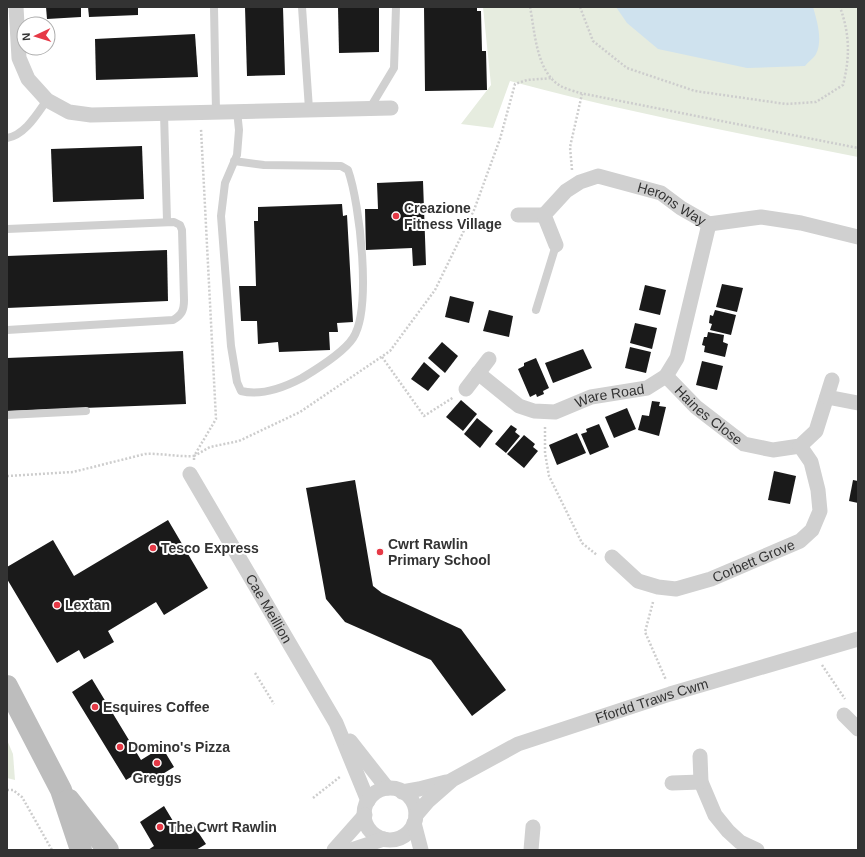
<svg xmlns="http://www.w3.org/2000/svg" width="865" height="857" viewBox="0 0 865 857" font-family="Helvetica,sans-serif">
<rect width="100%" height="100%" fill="#fff"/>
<g fill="#e6ecdf">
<path d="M483,7H858V157C742,134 625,112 510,81L493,128L461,124L491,85Z"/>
<polygon points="7,740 13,754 15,780 7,778"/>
</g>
<path fill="#cfe2ee" d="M616,7H813C817,21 823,40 816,54C814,58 808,62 805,66L747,68L658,49L627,23Z"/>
<g fill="#1a1a1a">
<polygon points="46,7 81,7 81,17 47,19"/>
<polygon points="88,7 138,7 138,15 89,17"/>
<polygon points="245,7 283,7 285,75 247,76"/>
<polygon points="338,7 379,7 379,52 339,53"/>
<polygon points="424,7 477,7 477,11 481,11 482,51 486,51 487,90 425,91"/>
<polygon points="195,34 198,77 96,80 95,39"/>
<polygon points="142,146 144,199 53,202 51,149"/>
<polygon points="423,181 426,265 413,266 412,248 366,250 365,209 378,209 377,183"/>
<polygon points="342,204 343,216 347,215 353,322 337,323 338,332 329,332 330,350 279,352 278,342 258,344 257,321 241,321 239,286 256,286 254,221 258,221 258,207"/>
<polygon points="167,250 168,301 7,308 7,256"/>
<polygon points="722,284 743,288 737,312 716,307"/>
<polygon points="645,285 666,290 660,315 639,310"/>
<polygon points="450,296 474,302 469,323 445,317"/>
<polygon points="489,310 513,316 509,337 483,331"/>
<polygon points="715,310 736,315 731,335 710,330 712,324 709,323 710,315 713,316"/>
<polygon points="635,323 657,328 652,349 630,343"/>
<polygon points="708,332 724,335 723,342 728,344 725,357 704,352 705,346 702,345 704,337 707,337"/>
<polygon points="442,342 458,356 445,373 428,358"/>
<polygon points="630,347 651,352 646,373 625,368"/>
<polygon points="583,349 592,368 553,383 545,363"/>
<polygon points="183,351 186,404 7,411 7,358"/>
<polygon points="536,358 549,388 543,391 544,394 537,397 536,394 530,397 518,369 524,366 524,363"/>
<polygon points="702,361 723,366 717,390 696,385"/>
<polygon points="424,362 440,376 428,391 411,379"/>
<polygon points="461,400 477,414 463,431 446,417"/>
<polygon points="652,401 660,402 659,406 666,407 659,436 638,430 642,415 649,416"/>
<polygon points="627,408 636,429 614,438 605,417"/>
<polygon points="477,418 493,431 480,448 464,434"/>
<polygon points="599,424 609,447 590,455 581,434 587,432 586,429"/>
<polygon points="511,425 517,429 515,432 520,436 506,453 495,444"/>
<polygon points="577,433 586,453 557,465 549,445"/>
<polygon points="524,435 535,444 533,447 538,451 524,468 507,454"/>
<polygon points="774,471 796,476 790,504 768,500"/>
<polygon points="355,480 373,586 382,593 461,629 506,690 472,716 431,660 345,622 326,599 306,488"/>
<polygon points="853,480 858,481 858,503 849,501"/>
<polygon points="168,520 208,588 164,615 156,602 108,631 114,642 84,659 79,650 57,663 7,579 7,567 53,540 74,576"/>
<polygon points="92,679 141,760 162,747 174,767 148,783 141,771 126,780 72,692"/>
<polygon points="164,806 179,831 192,823 206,844 196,850 148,850 154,846 140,822"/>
</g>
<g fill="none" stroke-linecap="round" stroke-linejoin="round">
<g stroke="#cdcdcd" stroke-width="2.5" stroke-dasharray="2 2" stroke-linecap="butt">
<path d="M530,7C535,32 536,70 559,85C565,89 574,91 580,93L858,148"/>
<path d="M580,7L593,41L627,68L695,91L786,104L816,102L843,85C850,57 850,35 840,7"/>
<polyline points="572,170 570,147 582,94"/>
<polyline points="382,357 424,416 454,397"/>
<polyline points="545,427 545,453 549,476 582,543 597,555"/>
<polyline points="194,460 194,456 210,447 239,441 300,412 390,351 435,290 474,210 500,139 515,84 527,80 553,78"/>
<path d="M7,476L73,472L145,454C161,453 177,457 194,456L216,419L201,129"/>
<polyline points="653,602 645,632 666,680"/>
<polyline points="822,665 845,699"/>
<polyline points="255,673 274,704"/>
<polyline points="7,790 13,790 22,797 52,850"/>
<polyline points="313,798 341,776"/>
</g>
<g stroke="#d0d0d0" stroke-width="8">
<polyline points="214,7 216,112"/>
<polyline points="302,7 309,109"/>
<polyline points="370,108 394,68 396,7"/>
<polyline points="164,113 167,221"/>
<path d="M7,138C25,135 37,114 47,100"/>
<path d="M234,161L264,165L341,166L348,170C360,204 372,309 353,338C344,352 317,369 302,378C285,387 261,396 241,391L237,382L231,346L221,216L225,183L237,155L239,130L237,111"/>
<path d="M7,229L174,222L180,225L182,230L184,300C184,310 182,315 173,320L7,330"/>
<polyline points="536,310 556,245"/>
<polyline points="7,415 86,411"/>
</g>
<g stroke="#d0d0d0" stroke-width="15">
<polyline points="16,7 19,58 28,79 47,100 69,112 91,115 391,108"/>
<polyline points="518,215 544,215"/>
<path id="s1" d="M556,245L544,215L566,191L580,182L598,176L661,193L681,208L709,224L761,217L801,223L858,237"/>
<path id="s2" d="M478,373L519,406L534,411L555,412L591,397L647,388L666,376L677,358L709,224"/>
<path id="s3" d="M666,376L696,407L744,444L773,450L800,446L816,431L832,380"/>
<polyline points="466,389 489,359"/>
<polyline points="827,397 858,403"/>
<path id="s4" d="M190,474L336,723L368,801"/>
<path id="s5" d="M612,557L638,581L658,587L676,589L711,579L800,541L812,530L820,511L818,490L811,462L800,446"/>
<polyline points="844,715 858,729"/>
<polyline points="350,741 387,788"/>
<polyline points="700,756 701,782 715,815 728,831 740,842 757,850"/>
<polyline points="672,783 701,782"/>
<circle cx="390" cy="814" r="26"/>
<polyline points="402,792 419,789 446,782"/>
<path id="s6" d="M416,815L428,801L452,780L518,744L670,694L858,639"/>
<polyline points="414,823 421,850"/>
<polyline points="334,850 365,815"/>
<polyline points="351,850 384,839"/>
<polyline points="531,850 533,827"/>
</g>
<g stroke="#bdbdbd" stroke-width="22">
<polyline points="7,686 61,790 81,850"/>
<polyline points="69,800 108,850"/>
</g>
</g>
<g fill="#e63946" stroke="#fff" stroke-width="1.5">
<circle cx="396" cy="216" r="4"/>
<circle cx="153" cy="548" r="4"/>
<circle cx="380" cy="552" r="4"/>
<circle cx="57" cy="605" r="4"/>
<circle cx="95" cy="707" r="4"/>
<circle cx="120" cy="747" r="4"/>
<circle cx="157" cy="763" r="4"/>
<circle cx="160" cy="827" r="4"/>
</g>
<g text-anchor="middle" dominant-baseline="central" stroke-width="4" stroke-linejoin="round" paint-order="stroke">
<g font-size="14" fill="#333" stroke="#fff">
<text stroke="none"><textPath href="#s1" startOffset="180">Herons Way</textPath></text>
<text stroke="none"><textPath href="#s2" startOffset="147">Ware Road</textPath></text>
<text stroke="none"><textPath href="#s3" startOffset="58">Haines Close</textPath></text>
<text stroke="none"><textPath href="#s5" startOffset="157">Corbett Grove</textPath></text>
<text stroke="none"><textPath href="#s4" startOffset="156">Cae Meillion</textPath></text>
<text stroke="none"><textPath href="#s6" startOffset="266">Ffordd Traws Cwm</textPath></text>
</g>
<g font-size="14" font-weight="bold" fill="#333" stroke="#fff" text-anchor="start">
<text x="404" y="208">Creazione<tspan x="404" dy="16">Fitness Village</tspan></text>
<text x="388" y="544">Cwrt Rawlin<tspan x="388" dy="16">Primary School</tspan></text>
<text x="161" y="548">Tesco Express</text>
<text x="65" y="605">Lextan</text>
<text x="103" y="707">Esquires Coffee</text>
<text x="128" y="747">Domino's Pizza</text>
<text x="157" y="778" text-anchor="middle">Greggs</text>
<text x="168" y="827">The Cwrt Rawlin</text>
</g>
</g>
<rect width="865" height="857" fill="none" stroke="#333333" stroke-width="16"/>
<g transform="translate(36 36) rotate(266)"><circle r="19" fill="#ffffff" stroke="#adadad"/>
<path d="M0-3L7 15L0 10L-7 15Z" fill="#e63946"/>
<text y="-6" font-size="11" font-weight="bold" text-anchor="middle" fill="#333333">N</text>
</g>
</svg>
